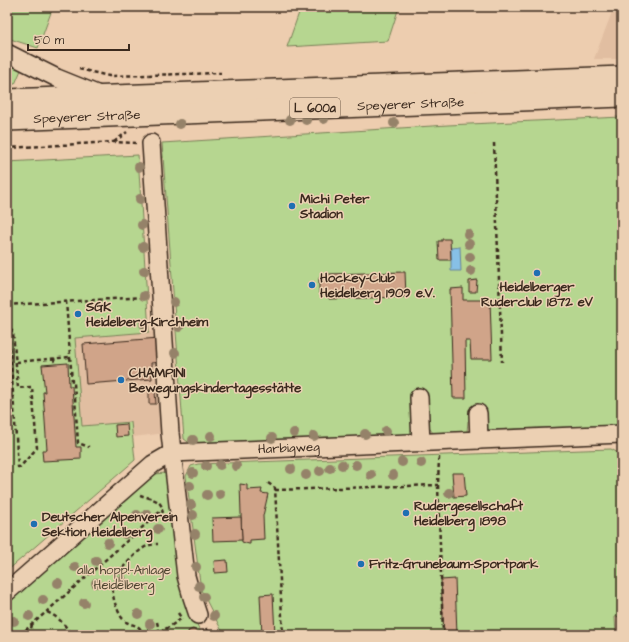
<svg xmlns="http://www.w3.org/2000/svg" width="629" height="642" viewBox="0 0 629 642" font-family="'Architects Daughter',sans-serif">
<rect width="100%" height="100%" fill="#edcdaf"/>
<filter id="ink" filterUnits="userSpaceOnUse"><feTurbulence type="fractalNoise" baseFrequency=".025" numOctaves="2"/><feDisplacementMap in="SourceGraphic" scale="8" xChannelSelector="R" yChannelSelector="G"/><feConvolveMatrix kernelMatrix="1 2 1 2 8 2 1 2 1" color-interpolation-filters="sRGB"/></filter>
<g filter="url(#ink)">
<g fill="#e1bea1">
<polygon points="614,7 622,7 622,59 594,59"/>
<polygon points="159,331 166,433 133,437 131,422 82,426 75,338"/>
</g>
<g fill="#b6d690" stroke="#788057">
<polygon points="7,7 53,7 38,48 7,38"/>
<polygon points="301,7 399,7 388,41 287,47"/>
<polygon points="7,62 21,70 15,84 7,84"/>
<polygon points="622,117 622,425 486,430 479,421 468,421 467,432 435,435 428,427 415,428 410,435 194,446 184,439 162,143 448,125"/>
<polygon points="138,155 149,332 75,338 82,426 131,422 135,460 7,571 7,162"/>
<polygon points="611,449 622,455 622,616 615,617 616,635 224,635 201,590 186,476 191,466 198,464"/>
<polygon points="165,473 167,479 193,616 202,635 7,635 7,603 155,474"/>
</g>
<polygon fill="#87c0e6" stroke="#698496" points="460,247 461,271 451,271 451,248"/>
<g fill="#d0a489" stroke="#3b2a1e">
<polygon points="442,239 450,239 451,260 439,260 438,241 442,241"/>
<polygon points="405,272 406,297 329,299 329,294 319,294 319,278 328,278 328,274"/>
<polygon points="477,280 476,292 469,292 469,281"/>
<polygon points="463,288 463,300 490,300 492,359 471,359 470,341 465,341 466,398 453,398 450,289"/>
<polygon points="159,338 161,362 151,363 152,379 86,384 83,344"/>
<polygon points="68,363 69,386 72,386 76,447 81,447 81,459 43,461 42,450 47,450 43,392 45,392 42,365"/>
<polygon points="149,391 155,391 156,404 149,404"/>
<polygon points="127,424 128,436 116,437 115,425"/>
<polygon points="452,473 464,473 466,496 454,497"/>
<polygon points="240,484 247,485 247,490 262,489 261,493 268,494 263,516 264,539 250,540 250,544 249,544 242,542"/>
<polygon points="241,517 242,540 213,541 212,518"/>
<polygon points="227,560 228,572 215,573 214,561"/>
<polygon points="455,579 457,635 444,635 441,580"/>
<polygon points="273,594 275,635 262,635 260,595"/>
<polygon points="193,629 196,631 198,635 189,635 188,631"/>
</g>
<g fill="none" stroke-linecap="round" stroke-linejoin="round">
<g stroke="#3b2a1e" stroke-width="20">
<g id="minor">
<polyline points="7,53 57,78 99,95"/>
<polyline points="151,143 170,433 186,576 192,597 198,615"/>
<polyline points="419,397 421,443"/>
<polyline points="478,413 479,440"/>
<path id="s1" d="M7,592L153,464L172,453L622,434"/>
</g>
</g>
<g stroke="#3b2a1e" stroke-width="24">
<g id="major">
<polyline points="7,100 622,77"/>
<path id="s2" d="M7,120L622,96"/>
</g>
</g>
<g stroke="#3b2a1e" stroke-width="2.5" stroke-dasharray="4 3" stroke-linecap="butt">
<polyline points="79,69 109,76 221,73"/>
<polyline points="114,142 127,132"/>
<polyline points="494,143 502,362"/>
<polyline points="7,148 114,142 136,143"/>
<polyline points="66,301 72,382 74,383 78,443 89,447"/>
<polyline points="7,305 18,467 20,467 37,448 32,387 18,388 13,332 9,328"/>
<polyline points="7,305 146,297"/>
<polyline points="54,358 55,364"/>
<polyline points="16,362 70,357"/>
<polyline points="439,457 438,485 443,635"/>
<polyline points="268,483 275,488 283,635"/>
<polyline points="275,490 438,485"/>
<path d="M140,495C148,498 160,499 162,508"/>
<path d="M47,612C58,617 65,624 71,635"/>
<polyline points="178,613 182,619"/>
<polyline points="157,622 160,635"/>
<polyline points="206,628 210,635"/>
<polyline points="159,632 169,627 181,619"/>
<polyline points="201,633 207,630"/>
<polyline points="20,635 162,510 163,513"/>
<polyline points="29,635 32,625"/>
<path d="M145,635C143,632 140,628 137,626C132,624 127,624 123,619C120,616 118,610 116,606C108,585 116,574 130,560C139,551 145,544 158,544"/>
</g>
<use href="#minor" stroke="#ecd0b3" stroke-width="17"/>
<use href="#major" stroke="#ecd0b3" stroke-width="21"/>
</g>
<g fill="#958269">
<circle cx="324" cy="119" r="5"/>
<circle cx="290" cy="120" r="5"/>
<circle cx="306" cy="120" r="5"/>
<circle cx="394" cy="123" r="5"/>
<circle cx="180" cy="124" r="5"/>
<circle cx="139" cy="167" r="5"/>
<circle cx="140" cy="199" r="5"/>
<circle cx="142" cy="225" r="5"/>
<circle cx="468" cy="234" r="5"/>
<circle cx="469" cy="244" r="5"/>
<circle cx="143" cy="247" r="5"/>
<circle cx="470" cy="257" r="5"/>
<circle cx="144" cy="271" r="5"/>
<circle cx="471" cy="271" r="5"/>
<circle cx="144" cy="296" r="5"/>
<circle cx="174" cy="302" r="5"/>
<circle cx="144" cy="324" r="5"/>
<circle cx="179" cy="327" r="5"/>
<circle cx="175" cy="353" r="5"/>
<circle cx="386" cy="431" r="5"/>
<circle cx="294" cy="433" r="5"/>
<circle cx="365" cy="434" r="5"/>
<circle cx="211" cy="436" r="5"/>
<circle cx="314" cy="436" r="5"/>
<circle cx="272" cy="438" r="5"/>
<circle cx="193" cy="440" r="5"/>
<circle cx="402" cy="462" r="5"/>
<circle cx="421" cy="463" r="5"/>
<circle cx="220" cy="465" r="5"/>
<circle cx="342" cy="465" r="5"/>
<circle cx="356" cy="465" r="5"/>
<circle cx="206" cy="466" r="5"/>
<circle cx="236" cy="466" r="5"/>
<circle cx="330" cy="468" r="5"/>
<circle cx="291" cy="469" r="5"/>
<circle cx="320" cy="471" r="5"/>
<circle cx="193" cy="473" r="5"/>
<circle cx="306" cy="475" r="5"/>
<circle cx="371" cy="475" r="5"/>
<circle cx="393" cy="475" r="5"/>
<circle cx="190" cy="486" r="5"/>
<circle cx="449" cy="493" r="5"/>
<circle cx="220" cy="494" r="5"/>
<circle cx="207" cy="495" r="5"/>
<circle cx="191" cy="505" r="5"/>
<circle cx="147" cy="514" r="5"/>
<circle cx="137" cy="515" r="5"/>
<circle cx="193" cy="515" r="5"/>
<circle cx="158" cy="529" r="5"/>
<circle cx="125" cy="534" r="5"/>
<circle cx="195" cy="534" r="5"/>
<circle cx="108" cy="543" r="5"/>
<circle cx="96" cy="561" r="5"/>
<circle cx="75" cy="567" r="5"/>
<circle cx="196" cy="567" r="5"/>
<circle cx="122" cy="580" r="5"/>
<circle cx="58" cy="583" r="5"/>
<circle cx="96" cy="583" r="5"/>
<circle cx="199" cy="586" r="5"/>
<circle cx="204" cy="597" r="5"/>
<circle cx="43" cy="600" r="5"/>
<circle cx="84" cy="603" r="5"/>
<circle cx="138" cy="614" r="5"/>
<circle cx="29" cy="616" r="5"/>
<circle cx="214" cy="616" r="5"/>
<circle cx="14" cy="621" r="5"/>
<circle cx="150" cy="624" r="5"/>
</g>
</g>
<g fill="#1f6fb2" stroke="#ecd0b3" stroke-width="1.5">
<circle cx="292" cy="206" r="4"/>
<circle cx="537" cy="273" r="4"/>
<circle cx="312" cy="285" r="4"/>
<circle cx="78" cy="314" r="4"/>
<circle cx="121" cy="380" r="4"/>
<circle cx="406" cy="513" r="4"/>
<circle cx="34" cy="524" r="4"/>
<circle cx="361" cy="564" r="4"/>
</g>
<g text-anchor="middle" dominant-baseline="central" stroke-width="3" stroke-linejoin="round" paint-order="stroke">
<rect fill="#ecd0b3" stroke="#705c4b" stroke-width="1" x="290" y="98" width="50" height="20" rx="3"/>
<g font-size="12" font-weight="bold" fill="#3b2a1e">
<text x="315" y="108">L 600a</text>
</g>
<g font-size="13" fill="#3b2a1e" stroke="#ecd0b3">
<text stroke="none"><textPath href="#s2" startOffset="404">Speyerer Straße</textPath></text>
<text stroke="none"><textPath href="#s2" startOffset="80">Speyerer Straße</textPath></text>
<text stroke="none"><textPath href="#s1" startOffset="333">Harbigweg</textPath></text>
</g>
<g font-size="13" font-weight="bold" fill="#3b2a1e" stroke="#ecd0b3" text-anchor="start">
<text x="300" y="199">Michi Peter<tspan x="300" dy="15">Stadion</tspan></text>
<text x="320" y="278">Hockey-Club<tspan x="320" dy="15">Heidelberg 1909 e.V.</tspan></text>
<text x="537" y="287" text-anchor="middle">Heidelberger<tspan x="537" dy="15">Ruderclub 1872 eV</tspan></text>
<text x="86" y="307">SGK<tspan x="86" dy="15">Heidelberg-Kirchheim</tspan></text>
<text x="129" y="373">CHAMPINI<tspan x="129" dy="15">Bewegungskindertagesstätte</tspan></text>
<text x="414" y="506">Rudergesellschaft<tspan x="414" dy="15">Heidelberg 1898</tspan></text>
<text x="42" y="517">Deutscher Alpenverein<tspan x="42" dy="15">Sektion Heidelberg</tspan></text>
<text x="369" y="564">Fritz-Grunebaum-Sportpark</text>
</g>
<g font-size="13" fill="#4d442f" stroke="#ecd0b3">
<text x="124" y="570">alla hopp!-Anlage<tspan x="124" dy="15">Heidelberg</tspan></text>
</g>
</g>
<rect width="629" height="642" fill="none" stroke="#ecd0b3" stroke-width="24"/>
<rect x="12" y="12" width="605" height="618" fill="none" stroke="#3b2a1e" stroke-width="1.5" filter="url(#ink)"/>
<path d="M28 44v6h101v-6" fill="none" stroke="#3b2a1e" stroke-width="2"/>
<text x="34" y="44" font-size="12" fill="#3b2a1e" stroke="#ecd0b3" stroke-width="3" paint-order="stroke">50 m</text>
</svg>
